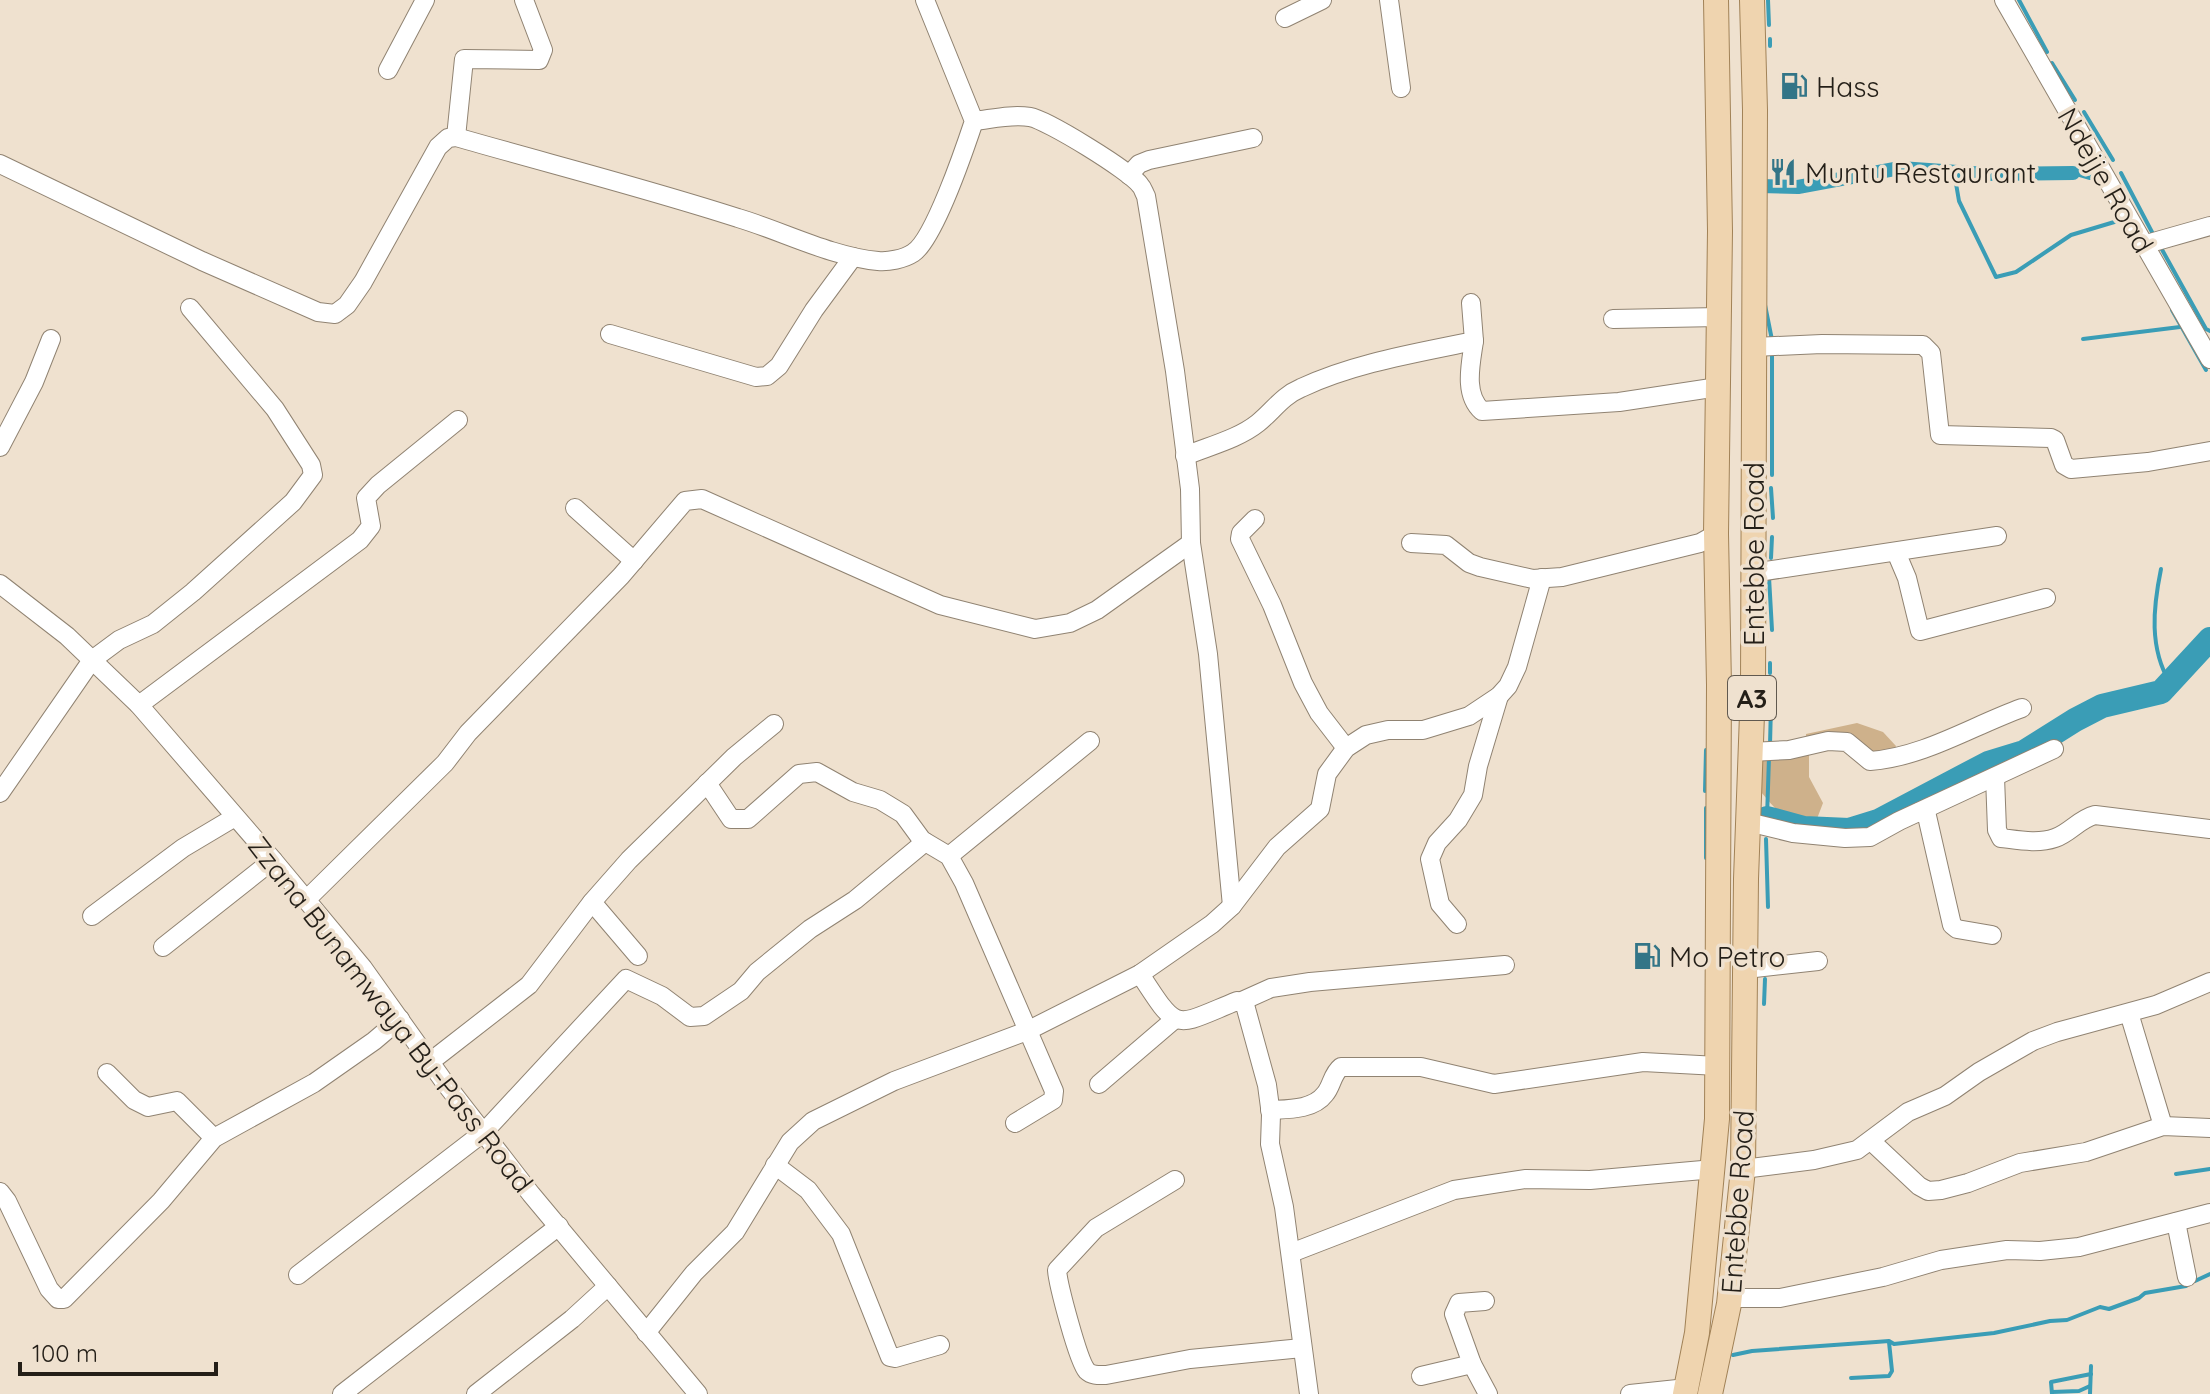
<svg xmlns="http://www.w3.org/2000/svg" width="2210" height="1394" viewBox="0 0 2210 1394" font-family="Quicksand,sans-serif">
<rect width="100%" height="100%" fill="#efe1cf"/>
<g fill="#ceb18b">
<polygon points="1857,723 1883,732 1896,746 1894,755 1880,758 1806,738 1806,734"/>
<path d="M1758,748L1809,750V777L1823,803L1815,824C1785,827 1773,805 1755,785Z"/>
</g>
<g fill="none" stroke-linecap="round" stroke-linejoin="round">
<g stroke="#3a9db6" stroke-width="4">
<polyline points="1768,0 1769,25"/>
<polyline points="2019,0 2047,52"/>
<polyline points="1770,46 1770,39"/>
<polyline points="2052,63 2075,100"/>
<polyline points="2084,112 2113,160"/>
<polyline points="1954,172 1959,201 1996,277 2016,272 2071,235 2121,220"/>
<polyline points="2073,173 2090,178 2096,172"/>
<polyline points="2121,173 2153,234"/>
<polyline points="2160,246 2206,329 2210,331"/>
<polyline points="1765,305 1772,340"/>
<polyline points="2172,310 2206,370"/>
<polyline points="2083,339 2180,327"/>
<polyline points="1772,475 1772,353"/>
<polyline points="1771,488 1773,518"/>
<polyline points="1771,558 1772,537"/>
<path d="M2161,569C2153,608 2149,648 2170,683"/>
<polyline points="1769,577 1772,630"/>
<polyline points="1770,673 1770,663"/>
<polyline points="1770,745 1771,705"/>
<polyline points="1705,791 1706,750"/>
<polyline points="1706,808 1706,858"/>
<polyline points="1767,818 1769,757"/>
<polyline points="1766,839 1768,907"/>
<polyline points="1764,1004 1765,979"/>
<polyline points="2176,1174 2210,1169"/>
<polyline points="2195,1281 2210,1274"/>
<polyline points="1733,1355 1752,1351 1876,1342 1889,1341 1894,1344 1994,1333 2050,1321 2067,1320 2100,1307 2109,1309 2139,1298 2145,1293 2186,1286"/>
<polyline points="1851,1378 1889,1376 1892,1371 1889,1342"/>
<polyline points="2052,1392 2079,1391 2090,1386"/>
<polyline points="2052,1394 2051,1382 2091,1374"/>
<polyline points="2090,1394 2091,1366"/>
</g>
<polyline stroke="#3a9db6" stroke-width="14" points="1760,186 1798,187 1900,168 1986,174 2073,173"/>
<polyline stroke="#3a9db6" stroke-width="24" points="1767,818 1804,828 1849,830 1878,821 1988,763 2024,752 2075,720 2102,706 2161,692 2210,639"/>
<g stroke="#908372" stroke-width="20">
<g id="minor">
<polyline points="1389,0 1401,88"/>
<polyline points="2004,0 2210,359"/>
<polyline points="1285,18 1322,0"/>
<polyline points="388,70 425,0"/>
<path d="M974,121C992,119 1011,114 1030,117C1047,120 1130,171 1140,185C1143,188 1144,193 1146,196L1175,371L1190,489L1191,543L1208,654L1232,906"/>
<polyline points="456,137 464,59 539,60 543,50 524,0"/>
<path d="M0,164L202,261L318,312L335,314L347,305L363,282L438,147L448,138L456,137C550,164 645,188 738,218C782,231 832,257 878,261C888,262 904,259 913,253C934,240 965,148 974,121L925,0"/>
<polyline points="1129,175 1139,164 1149,160 1253,138"/>
<polyline points="2143,245 2210,226"/>
<polyline points="1613,319 1719,317"/>
<polyline points="610,334 756,377 767,376 779,366 814,310 853,257"/>
<path d="M1474,341C1471,363 1463,394 1482,411L1619,402L1718,387"/>
<polyline points="1754,347 1822,344 1923,345 1931,353 1940,435 2051,438 2055,440 2064,465 2071,469 2148,462 2210,451"/>
<polyline points="0,447 34,382 51,339"/>
<path d="M1185,456C1209,446 1238,439 1258,423C1273,411 1282,396 1301,388C1354,363 1417,353 1474,341L1471,303"/>
<polyline points="575,508 634,561"/>
<polyline points="1255,519 1241,533 1240,539 1272,605 1303,683 1319,713 1346,748"/>
<polyline points="1411,543 1446,545 1469,563 1480,567 1533,579 1562,577 1700,543 1716,534"/>
<polyline points="1896,552 1907,578 1920,631 2046,598"/>
<polyline points="1752,573 1997,536"/>
<polyline points="0,584 67,636 139,705 273,860 363,968 445,1083 531,1194 698,1394"/>
<polyline points="139,705 360,540 371,526 366,498 378,485 458,420"/>
<path d="M1750,752L1789,750L1828,741L1847,742L1870,761C1924,757 1972,726 2022,708"/>
<path d="M1995,777L1997,830L2001,838C2018,840 2038,844 2055,838C2070,833 2079,819 2095,815L2210,829"/>
<polyline points="707,783 731,819 748,819 799,774 817,772 853,792 880,800 903,814 922,840 949,856 964,883 1054,1091 1053,1100 1015,1123"/>
<polyline points="0,793 92,660 119,640 153,624 193,592 293,502 313,475 311,465 275,409 190,308"/>
<polyline points="1919,812 1927,816 1952,925 1957,929 1992,935"/>
<polyline points="1748,822 1793,833 1845,838 1870,837 1899,821 2054,749"/>
<polyline points="949,856 1090,741"/>
<polyline points="306,900 445,763 468,733 621,576 685,501 702,499 940,605 1035,629 1070,623 1097,610 1191,543"/>
<polyline points="592,902 638,956"/>
<polyline points="92,916 183,848 235,817"/>
<polyline points="1457,924 1440,904 1430,859 1437,843 1458,820 1473,795 1478,766 1499,696"/>
<polyline points="163,947 273,860"/>
<polyline points="1746,969 1818,961"/>
<path d="M1140,974C1179,1034 1173,1027 1237,1001L1245,1005L1267,1085L1271,1115L1270,1144L1284,1207L1309,1394"/>
<polyline points="1242,1001 1271,988 1310,982 1505,965"/>
<polyline points="2129,1013 2163,1126"/>
<polyline points="430,1062 529,985 592,902 629,860 734,757 774,724"/>
<polyline points="107,1073 134,1100 148,1107 177,1101 214,1138"/>
<polyline points="1099,1084 1175,1019"/>
<path d="M1270,1110C1288,1109 1313,1110 1325,1094C1332,1086 1332,1074 1341,1067H1421L1494,1084L1643,1062L1718,1066"/>
<polyline points="1871,1141 1919,1186 1928,1191 1941,1190 1968,1183 2020,1163 2086,1152 2163,1126 2210,1128"/>
<polyline points="775,1165 808,1190 841,1234 890,1357 895,1358 940,1345"/>
<polyline points="1743,1169 1814,1160 1857,1150 1908,1112 1945,1096 1979,1072 2033,1041 2057,1032 2156,1005 2210,982"/>
<path d="M1175,1180L1096,1228L1057,1270C1058,1284 1078,1361 1087,1371C1092,1376 1100,1375 1106,1375L1190,1359L1302,1348"/>
<polyline points="0,1192 7,1201 49,1289 58,1299 64,1299 161,1201 214,1138 314,1083 374,1041 400,1019"/>
<polyline points="2176,1222 2187,1277"/>
<polyline points="1291,1253 1454,1190 1526,1179 1590,1180 1714,1169"/>
<polyline points="298,1275 484,1132 626,979 662,996 690,1017 704,1016 741,991 757,972 810,929 855,900 925,842"/>
<polyline points="1730,1298 1780,1298 1883,1277 1941,1260 2007,1250 2040,1251 2079,1247 2210,1213"/>
<polyline points="1485,1301 1459,1303 1454,1314 1472,1364 1488,1394"/>
<polyline points="646,1333 694,1273 735,1232 790,1142 813,1121 894,1081 1027,1031 1140,974 1212,924 1232,906 1277,847 1320,809 1327,774 1346,748 1366,735 1388,730 1423,730 1469,716 1499,696 1508,686 1517,667 1542,578"/>
<polyline points="1421,1376 1472,1364"/>
<polyline points="342,1394 559,1226"/>
<polyline points="476,1394 572,1319 608,1286"/>
<polyline points="1630,1394 1687,1388"/>
</g>
</g>
<g stroke="#a18257" stroke-width="26">
<g id="major">
<polyline points="1685,1394 1697,1333 1717,1119 1719,685 1716,534 1720,231 1716,0"/>
<polyline points="1710,1394 1729,1304 1743,1169 1746,879 1753,687 1755,110 1752,0"/>
</g>
</g>
<use href="#minor" stroke="#fff" stroke-width="18"/>
<use href="#major" stroke="#efd4af" stroke-width="24"/>
</g>
<defs>
<g id="fuel-bare" transform="scale(2.16)"><path d="M-5.5-6h7V0h2V4h1.3V-2.5L3-4.5l.8-.8L6-3V5H2.5V1h-1V6h-7ZM-4.2-4.7v3.2H.2V-4.7Z" fill="#337587" stroke="#efe1cf" stroke-width="2.5" paint-order="stroke"/></g>
<g id="restaurant-bare" transform="scale(2.16)"><path d="M-5-6h1v4h1v-4h1v4h1v-4h1v5L-1.5 .5V6h-2V.5L-5-1ZM5-6V6H3V1.5H1.5Q1.5-4 5-6Z" fill="#337587" stroke="#efe1cf" stroke-width="2.5" paint-order="stroke"/></g>
</defs>
<g fill-rule="evenodd">
<use href="#fuel-bare" x="1794" y="86"/>
<use href="#restaurant-bare" x="1783" y="172"/>
<use href="#fuel-bare" x="1647" y="956"/>
</g>
<g text-anchor="middle" dominant-baseline="central" stroke-width="7" stroke-linejoin="round" paint-order="stroke">
<rect fill="#efe1cf" stroke="#61594f" stroke-width="2" x="1728" y="676" width="48" height="44" rx="6"/>
<g font-size="26" font-weight="bold" fill="#241f18">
<text x="1752" y="698">A3</text>
</g>
<g font-size="28" fill="#241f18" stroke="#efe1cf" text-anchor="start">
<text x="1816" y="86">Hass</text>
<text x="1805" y="172">Muntu Restaurant</text>
<text x="1669" y="956">Mo Petro</text>
</g>
<g font-size="28" fill="#241f18" stroke="#efe1cf">
<text transform="translate(2106 180) rotate(60)">Ndejje Road</text>
<text transform="translate(1753 554) rotate(-90)">Entebbe Road</text>
<text transform="translate(391 1014) rotate(52)">Zzana Bunamwaya By-Pass Road</text>
<text transform="translate(1737 1202) rotate(-86)">Entebbe Road</text>
</g>
</g>
<path d="M20 1362v12h196v-12" fill="none" stroke="#241f18" stroke-width="4"/>
<text x="32" y="1362" font-size="24" fill="#241f18" stroke="#efe1cf" stroke-width="6" paint-order="stroke">100 m</text>
</svg>
